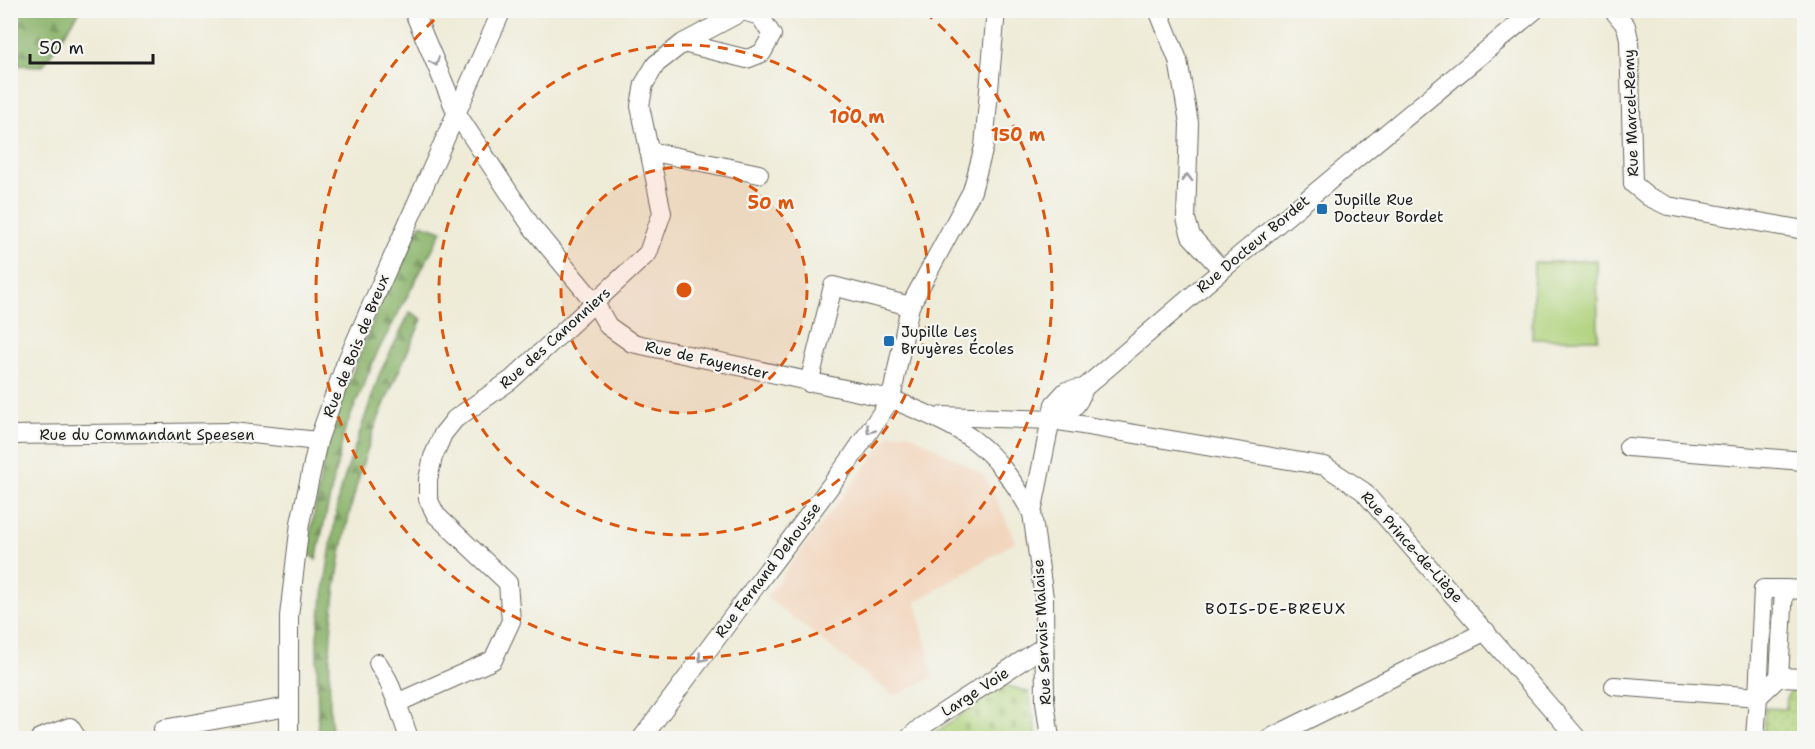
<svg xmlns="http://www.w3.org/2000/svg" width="1815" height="749" viewBox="0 0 1815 749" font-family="'Shantell Sans',sans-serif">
<defs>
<pattern id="forest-firs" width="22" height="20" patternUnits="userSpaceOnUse" patternTransform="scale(1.5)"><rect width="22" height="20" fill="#8ab36a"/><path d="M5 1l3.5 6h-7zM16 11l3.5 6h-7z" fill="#709156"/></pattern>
<pattern id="cemetery-stones" width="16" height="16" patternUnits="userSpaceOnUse" patternTransform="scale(1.5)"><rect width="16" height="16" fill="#aed17a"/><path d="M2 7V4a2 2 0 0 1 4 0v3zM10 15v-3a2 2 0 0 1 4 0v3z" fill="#95b369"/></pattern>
<pattern id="park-dots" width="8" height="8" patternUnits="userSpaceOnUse" patternTransform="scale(1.5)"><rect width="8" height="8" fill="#aed17a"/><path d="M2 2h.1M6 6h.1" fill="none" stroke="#95b369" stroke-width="1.8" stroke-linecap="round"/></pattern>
</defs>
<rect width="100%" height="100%" fill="#f6f6f2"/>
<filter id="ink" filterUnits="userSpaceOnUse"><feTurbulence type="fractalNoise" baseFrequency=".0167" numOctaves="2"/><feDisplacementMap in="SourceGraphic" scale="12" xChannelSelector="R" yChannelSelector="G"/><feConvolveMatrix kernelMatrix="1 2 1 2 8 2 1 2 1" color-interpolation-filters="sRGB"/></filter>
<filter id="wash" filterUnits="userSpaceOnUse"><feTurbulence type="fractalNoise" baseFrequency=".008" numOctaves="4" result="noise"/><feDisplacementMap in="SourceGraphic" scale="24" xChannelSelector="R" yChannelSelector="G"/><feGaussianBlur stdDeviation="1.35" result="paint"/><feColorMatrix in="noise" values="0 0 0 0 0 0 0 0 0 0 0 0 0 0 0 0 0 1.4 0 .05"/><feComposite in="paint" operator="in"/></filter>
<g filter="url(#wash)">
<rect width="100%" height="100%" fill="#eeebd7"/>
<polygon fill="#f2d5bd" points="907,432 984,475 1016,541 916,602 933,677 894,696 766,597 890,435"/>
<g fill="url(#forest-firs)" stroke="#536843" stroke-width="1.5">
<polygon points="11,10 80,10 80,11 43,66 11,65"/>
<polygon points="421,224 442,231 377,353 345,429 316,560 307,552 329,431 383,297"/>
<path d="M410,312L422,319C405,359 384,400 370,441C338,538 323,637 332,738H318L317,636L339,494L380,373Z"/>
</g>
<polygon fill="url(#cemetery-stones)" stroke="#65764b" stroke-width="1.5" points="1005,685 1029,692 1037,738 927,738"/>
<polygon fill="url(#park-dots)" stroke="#65764b" stroke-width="1.5" points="1794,688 1804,689 1804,738 1763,738 1765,708 1786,709 1787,696"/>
<polygon fill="#aed17a" stroke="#65764b" stroke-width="1.5" points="1597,260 1598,339 1532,339 1534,263"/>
</g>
<g filter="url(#ink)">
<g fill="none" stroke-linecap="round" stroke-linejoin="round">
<g stroke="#66645d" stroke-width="20">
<g id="minor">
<path d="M413,10L457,114L532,227L595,303L608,326L632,343L891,399C966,430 990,440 1032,513"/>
<polyline points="1158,10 1178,60 1189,123 1186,219 1191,236 1222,270"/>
<polyline points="1613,10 1626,26 1629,39 1633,184 1649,197 1668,206 1804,230"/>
<polyline points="649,151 759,174"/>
<polyline points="809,383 833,286 910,306"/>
<polyline points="942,416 1052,420 1325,466 1363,491 1577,738"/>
<path d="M1052,420C1070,413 1078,407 1084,388"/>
<polyline points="10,435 232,432 318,441"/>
<polyline points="1628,447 1804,461"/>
<polyline points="378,663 388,680 397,703"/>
<polyline points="1779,677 1804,678"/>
<polyline points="1614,686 1758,697 1763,589 1784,589"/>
<polyline points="163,729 288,707"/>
<polyline points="40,738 70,727 77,738"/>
<polyline points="289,738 289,616 300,523 318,441 345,365 502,10"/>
<polyline points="409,738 397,703 493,660 511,621 508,583 436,515 428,499 428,479 433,457 443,434 455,419 511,380 648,253 662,213 640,106 644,84 656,64 683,43 743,11 760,16 772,35 762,53 747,59 683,43"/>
<polyline points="642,738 849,461 891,399 910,306 972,191 984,147 996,10"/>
<polyline points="909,738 921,727 1043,647"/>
<polyline points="1050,738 1045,702 1044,598 1032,513 1054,404 1066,391 1084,388 1222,270 1535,10"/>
<polyline points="1270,738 1486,631"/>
<polyline points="1755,738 1758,697 1779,677 1784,589 1804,590"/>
</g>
</g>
<use href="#minor" stroke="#fff" stroke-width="18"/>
</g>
<defs><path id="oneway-chevron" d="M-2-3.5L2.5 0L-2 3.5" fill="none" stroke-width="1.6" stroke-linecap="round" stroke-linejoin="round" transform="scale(1.5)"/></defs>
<g stroke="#999">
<use href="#oneway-chevron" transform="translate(435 62) rotate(67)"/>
<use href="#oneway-chevron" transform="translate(1187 178) rotate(-89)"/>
<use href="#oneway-chevron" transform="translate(870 430) rotate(124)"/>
<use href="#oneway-chevron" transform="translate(702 658) rotate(127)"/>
</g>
</g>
<circle cx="684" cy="290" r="123" fill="#de560d" fill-opacity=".12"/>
<g fill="none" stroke="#de560d" stroke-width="3" stroke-dasharray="10 8">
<circle cx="684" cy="290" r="123"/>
<circle cx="684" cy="290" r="245"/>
<path d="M925 12A368 368 0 1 1 443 12"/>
</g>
<g fill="#1f6fb2" stroke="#f6f6f2" stroke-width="2">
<rect x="1316" y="203" width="12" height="12" rx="3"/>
<rect x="883" y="335" width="12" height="12" rx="3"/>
</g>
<g text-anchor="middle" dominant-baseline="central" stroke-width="4.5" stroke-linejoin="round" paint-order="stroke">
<g font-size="15" fill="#1c1c1c" stroke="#f6f6f2">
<text transform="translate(1631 113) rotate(-92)">Rue Marcel-Remy</text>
<text transform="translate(1253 244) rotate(-40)">Rue Docteur Bordet</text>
<text transform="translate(555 338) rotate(-42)">Rue des Canonniers</text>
<text transform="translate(356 346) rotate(-68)">Rue de Bois de Breux</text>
<text transform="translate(707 360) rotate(13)">Rue de Fayenster</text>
<text x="147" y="435">Rue du Commandant Speesen</text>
<text transform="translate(1412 547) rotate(48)">Rue Prince-de-Liège</text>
<text transform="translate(768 570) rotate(-53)">Rue Fernand Dehousse</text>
<text transform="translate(1042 632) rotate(-93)">Rue Servais Malaise</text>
<text transform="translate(975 692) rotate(-33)">Large Voie</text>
</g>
<g font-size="15" fill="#1c1c1c" stroke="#f6f6f2" text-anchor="start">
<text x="1334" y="200">Jupille Rue<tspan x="1334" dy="17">Docteur Bordet</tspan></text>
<text x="901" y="332">Jupille Les<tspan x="901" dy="17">Bruyères Écoles</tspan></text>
</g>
<g font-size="16" letter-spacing="1.5" fill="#1c1c1c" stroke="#f6f6f2">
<text x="1276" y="608">BOIS-DE-BREUX</text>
</g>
</g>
<circle cx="684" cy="290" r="9" fill="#de560d" stroke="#f6f6f2" stroke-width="3"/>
<g font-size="18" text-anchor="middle" font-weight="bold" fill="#de560d" stroke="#f6f6f2" stroke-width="4.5" stroke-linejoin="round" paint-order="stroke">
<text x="857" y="123">100 m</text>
<text x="1018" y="141">150 m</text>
<text x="771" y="209">50 m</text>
</g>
<rect width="1815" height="749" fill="none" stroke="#f6f6f2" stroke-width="36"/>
<path d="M30 54v9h123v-9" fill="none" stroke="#1c1c1c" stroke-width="3"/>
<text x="39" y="54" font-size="18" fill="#1c1c1c" stroke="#f6f6f2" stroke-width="4.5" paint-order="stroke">50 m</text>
</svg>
